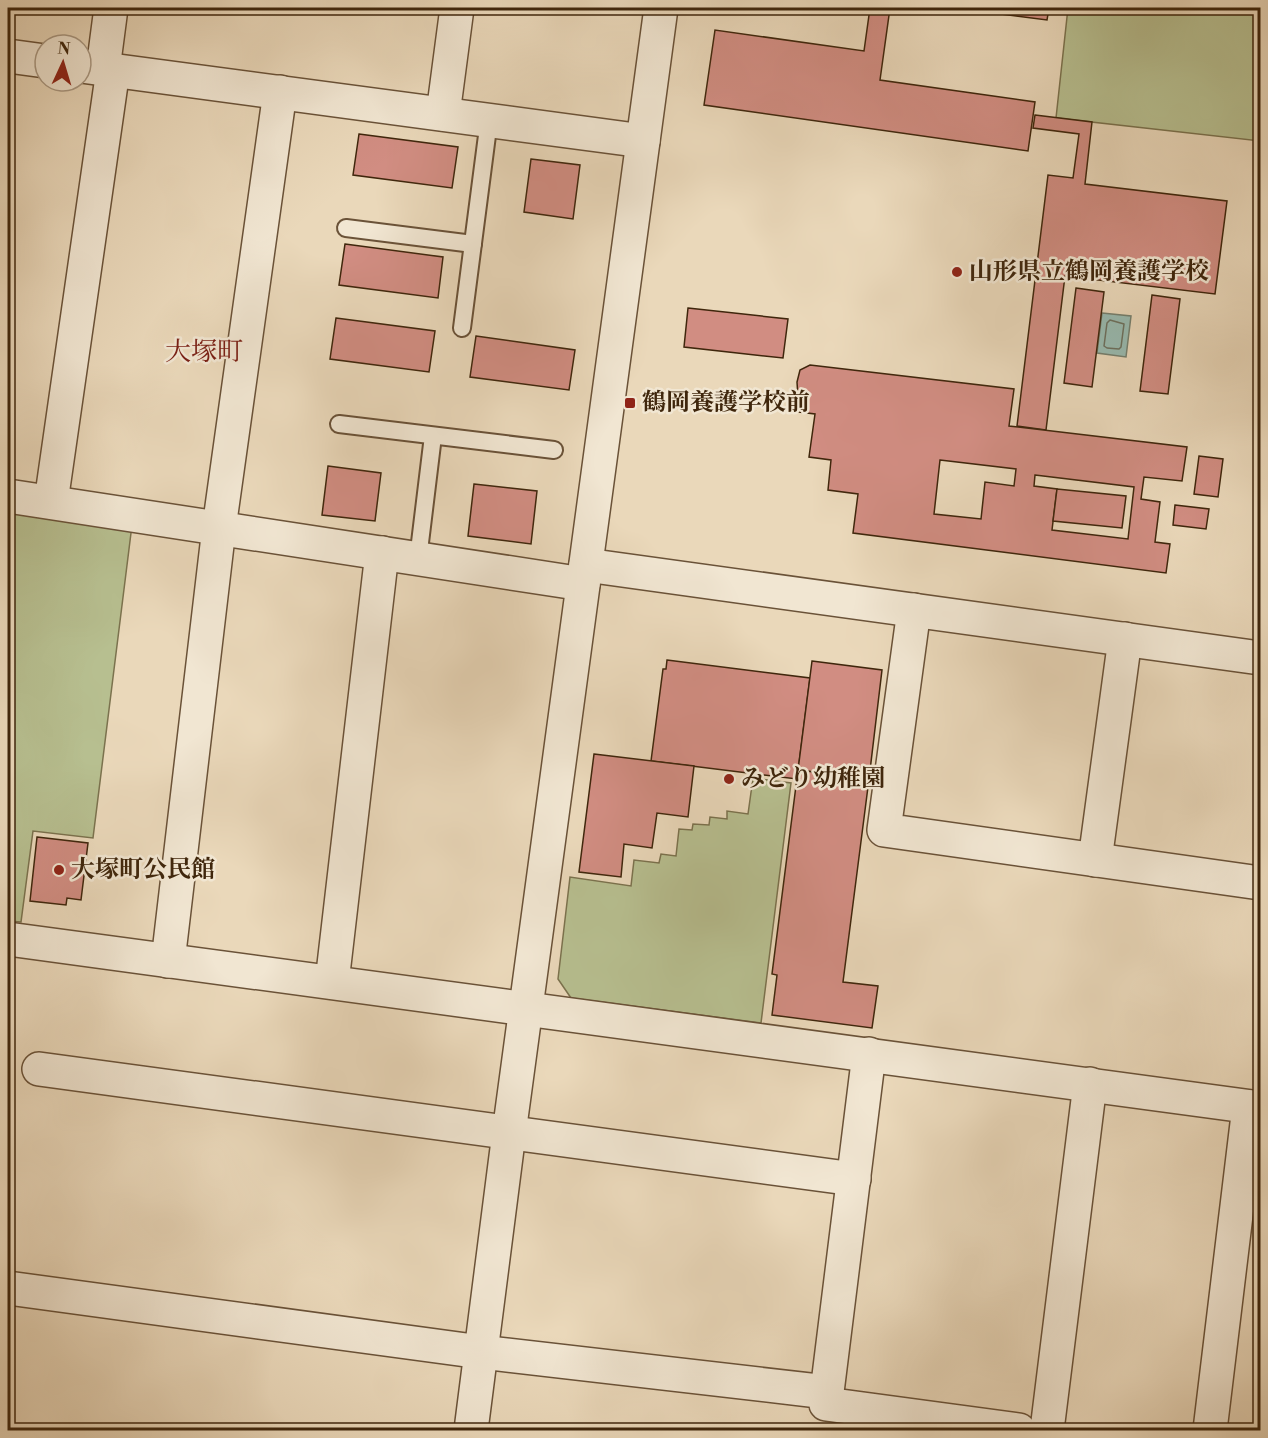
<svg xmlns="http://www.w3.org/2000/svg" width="1268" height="1438" viewBox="0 0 1268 1438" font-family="'Libre Bodoni','Noto Serif JP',serif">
<rect width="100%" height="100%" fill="#ead8ba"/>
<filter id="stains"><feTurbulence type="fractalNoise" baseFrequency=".00333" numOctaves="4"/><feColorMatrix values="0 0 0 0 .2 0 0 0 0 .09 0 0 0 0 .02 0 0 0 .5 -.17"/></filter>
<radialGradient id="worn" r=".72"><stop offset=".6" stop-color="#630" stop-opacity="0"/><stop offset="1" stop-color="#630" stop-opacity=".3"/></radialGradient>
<g fill="#b7bf90" stroke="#7b724e" stroke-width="1.5">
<polygon points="1068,8 1260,8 1260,141 1056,118"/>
<polygon points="8,508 132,525 93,838 33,831 21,922 8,921"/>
<polygon points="753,778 791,783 761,1023 571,998 558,979 570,877 631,886 634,860 659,863 661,854 676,856 679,829 692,830 693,824 709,825 710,817 727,819 727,811 748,814"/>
</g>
<polygon fill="#98bab0" stroke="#747f6e" stroke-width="1.5" points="1102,313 1131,316 1126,357 1097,353"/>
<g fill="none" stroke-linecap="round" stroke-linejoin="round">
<polygon stroke="#6c705e" stroke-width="1.5" points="1110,320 1124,324 1121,347 1119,349 1107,348 1104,346 1107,323"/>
</g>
<g fill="#d18d82" stroke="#3f260c" stroke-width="1.5" fill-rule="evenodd">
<polygon points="870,8 890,8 880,80 1035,102 1028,151 704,105 715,30 864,51"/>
<polygon points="955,8 1049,8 1047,20"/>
<polygon points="1035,115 1092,122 1085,184 1227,201 1215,294 1065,276 1046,430 1017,426 1048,175 1073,178 1079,134 1033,128"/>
<polygon points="359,134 458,147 452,188 353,175"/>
<polygon points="531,159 580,165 573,219 524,212"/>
<polygon points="345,244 443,257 438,298 339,285"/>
<polygon points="1076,288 1104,292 1092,387 1064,383"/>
<polygon points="1152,295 1180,299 1168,394 1140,391"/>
<polygon points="688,308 788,319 783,358 684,347"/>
<polygon points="336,318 435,331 429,372 330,359"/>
<polygon points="476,336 575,350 569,390 470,377"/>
<path d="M810,365L1014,389L1009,426L1187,447L1182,481L1144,477L1141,499L1160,502L1155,542L1170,544L1166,573L853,533L858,494L828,490L831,460L809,457L815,414L799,412L797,382L800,370ZM940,460L1016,469L1014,486L985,482L981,519L934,514ZM1035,475L1134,487L1128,539L1052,530L1057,489L1034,486Z"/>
<polygon points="1199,456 1223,459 1218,497 1194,494"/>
<polygon points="328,466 381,473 375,521 322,515"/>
<polygon points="474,484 537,491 531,544 468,536"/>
<polygon points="1057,489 1126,496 1122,528 1053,521"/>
<polygon points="1175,505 1209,509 1206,529 1173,525"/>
<polygon points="667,660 810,678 797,779 651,761 663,669 666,669"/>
<polygon points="812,661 882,670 869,779 798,770"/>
<polygon points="594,754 694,766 688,817 657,813 652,848 624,844 621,877 579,872"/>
<polygon points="798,770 869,779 843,982 878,986 872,1028 772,1015 777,975 772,974"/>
<polygon points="37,837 88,843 81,900 67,898 66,905 30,901"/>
</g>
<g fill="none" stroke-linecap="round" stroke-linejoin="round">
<g stroke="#6a5238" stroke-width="20">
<g id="service">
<polyline points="346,228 473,244"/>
<polyline points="462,328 489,120"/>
<polyline points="339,424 554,450"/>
<polyline points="418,559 433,436"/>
</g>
</g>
<g stroke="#6a5238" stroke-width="36">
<g id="minor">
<polyline points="103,69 111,8"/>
<polyline points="443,114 457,8"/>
<polyline points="8,496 583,584"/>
<polyline points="51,502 113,70"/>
<polyline points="586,565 1260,658"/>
<polyline points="914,610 884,830 1260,883"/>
<polyline points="1095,860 1125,639"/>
<polyline points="8,939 1260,1108"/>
<polyline points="168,961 219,528 280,92"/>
<polyline points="332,982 382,553"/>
<polyline points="39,1069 854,1179"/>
<polyline points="8,1288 481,1352 827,1392 826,1404 1019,1430"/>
<polyline points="827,1392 869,1054"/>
<polyline points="1047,1430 1090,1084"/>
<polyline points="1210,1430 1249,1107"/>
</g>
</g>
<g stroke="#6a5238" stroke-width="36">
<g id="tertiary">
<polyline points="8,56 45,61"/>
<polyline points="81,66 643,141"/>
<polyline points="471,1430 509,1133 661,8"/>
</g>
</g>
<use href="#service" stroke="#f1e6d2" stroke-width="16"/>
<use href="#minor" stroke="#f1e6d2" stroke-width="33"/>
<use href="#tertiary" stroke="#f1e6d2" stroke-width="33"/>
</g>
<g fill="#8f2418" stroke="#f1e6d2" stroke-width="2">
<circle cx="957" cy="272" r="6"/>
<rect x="624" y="397" width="12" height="12" rx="3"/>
<circle cx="729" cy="779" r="6"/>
<circle cx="59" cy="870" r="6"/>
</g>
<g text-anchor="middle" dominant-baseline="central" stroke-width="5" stroke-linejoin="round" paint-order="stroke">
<g font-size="24" font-weight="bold" fill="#3f260c" stroke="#f1e6d2" text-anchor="start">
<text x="969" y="272">山形県立鶴岡養護学校</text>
<text x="642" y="403">鶴岡養護学校前</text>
<text x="741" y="779">みどり幼稚園</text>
<text x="71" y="870">大塚町公民館</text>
</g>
<g font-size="26" fill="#7a1f14" stroke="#f1e6d2">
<text x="204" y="352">大塚町</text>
</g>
</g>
<rect width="1268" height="1438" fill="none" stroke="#ead8ba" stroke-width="30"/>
<rect x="9" y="9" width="1250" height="1420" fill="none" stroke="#3f260c" stroke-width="3"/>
<rect x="15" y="15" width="1238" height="1408" fill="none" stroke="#3f260c" stroke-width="1.5"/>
<g transform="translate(63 63) rotate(4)"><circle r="28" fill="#f1e6d2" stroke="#aa9983" stroke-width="1.5"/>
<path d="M0-4.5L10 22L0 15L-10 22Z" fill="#8f2418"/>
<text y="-9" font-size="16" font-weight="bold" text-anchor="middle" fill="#3f260c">N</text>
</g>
<rect width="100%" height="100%" filter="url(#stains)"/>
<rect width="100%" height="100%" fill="url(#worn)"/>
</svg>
